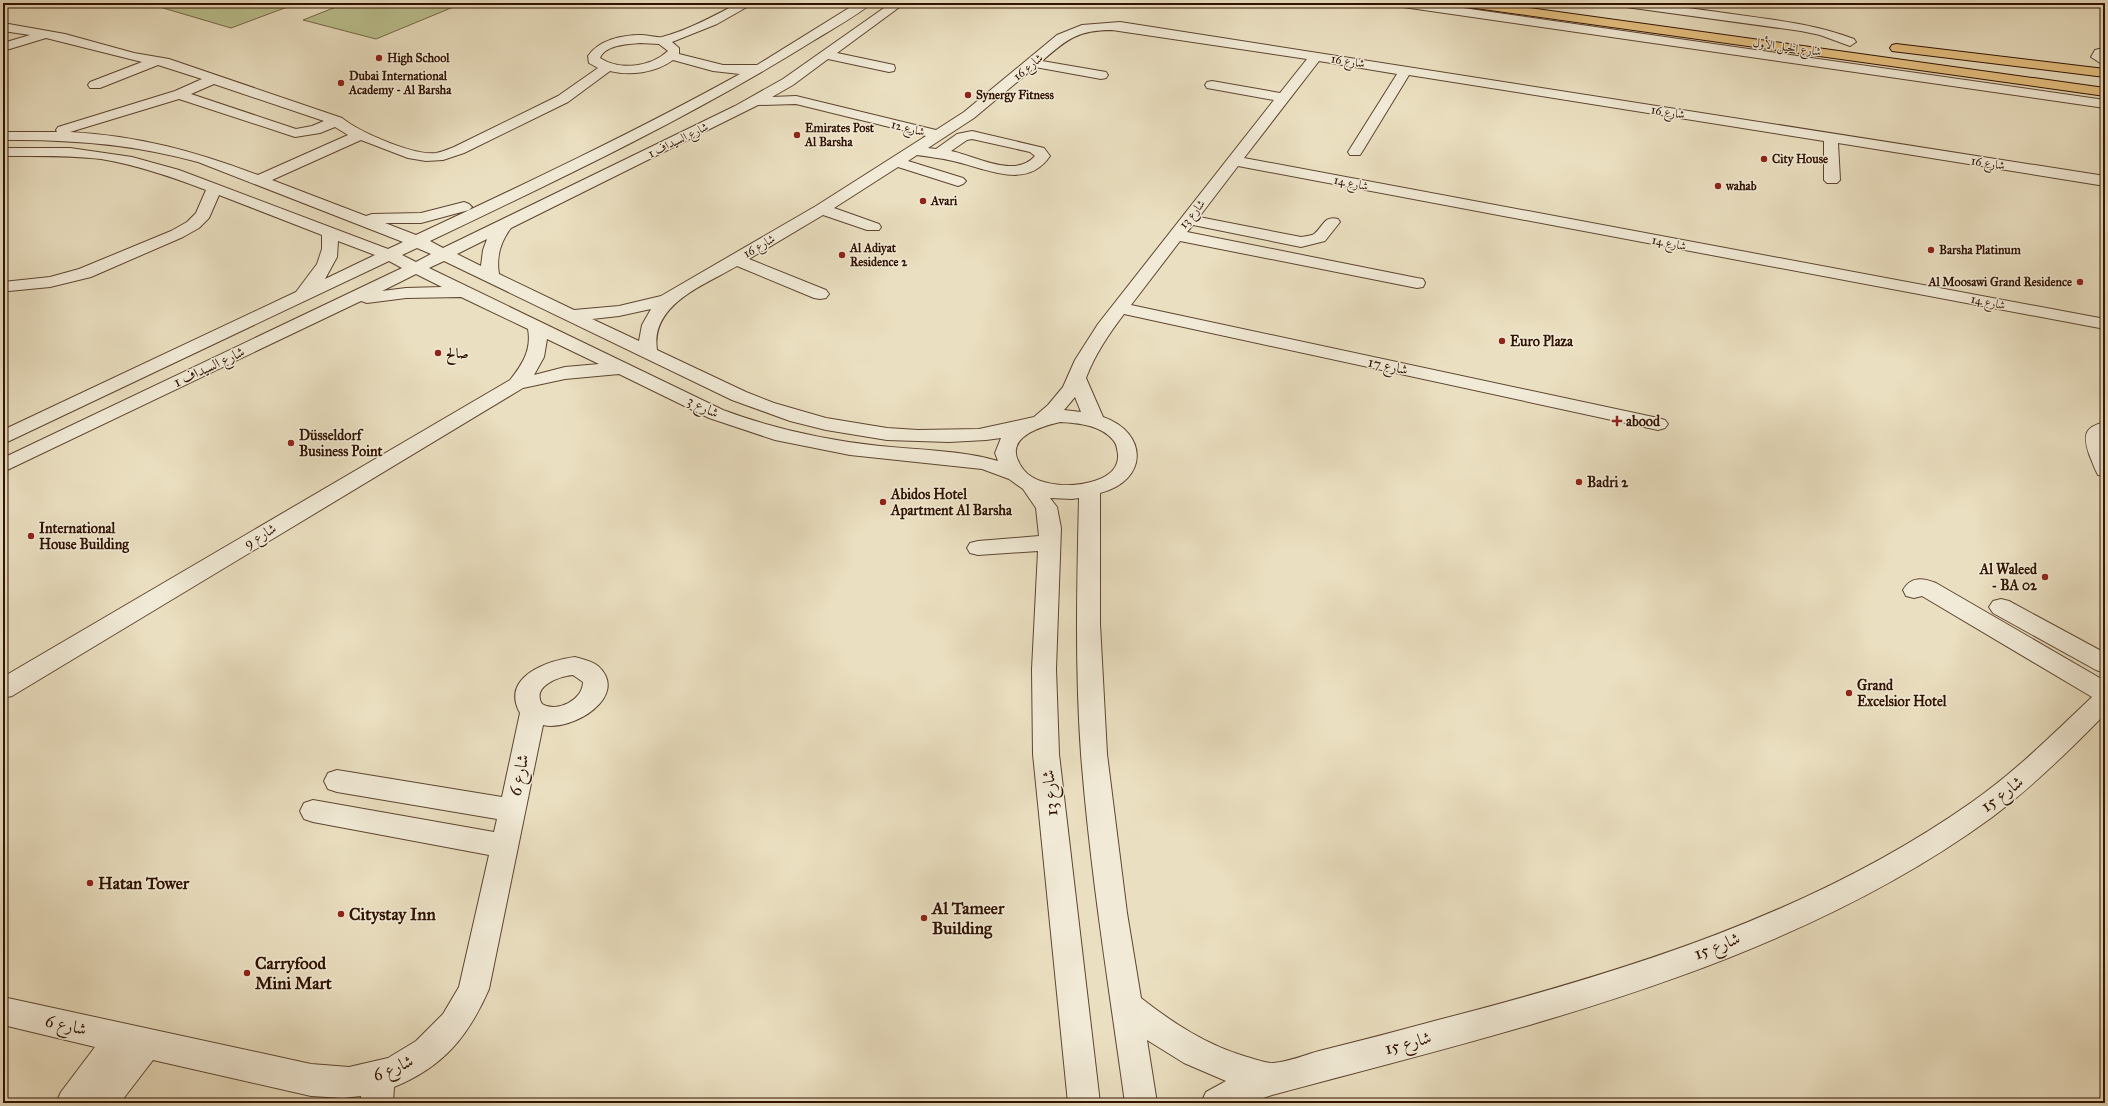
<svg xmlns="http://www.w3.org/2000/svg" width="2108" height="1106" viewBox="0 0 2108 1106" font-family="'IM FELL Great Primer',Amiri,serif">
<rect width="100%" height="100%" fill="#eadfc0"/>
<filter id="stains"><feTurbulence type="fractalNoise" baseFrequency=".005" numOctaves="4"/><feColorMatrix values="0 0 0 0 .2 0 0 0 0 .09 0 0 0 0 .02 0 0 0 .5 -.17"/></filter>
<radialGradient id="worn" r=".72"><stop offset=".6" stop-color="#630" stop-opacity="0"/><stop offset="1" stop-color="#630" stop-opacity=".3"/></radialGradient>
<g fill="#bbc08f" stroke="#766948">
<polygon points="146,3 298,3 231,28"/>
<polygon points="346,3 463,3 376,39 303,20"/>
</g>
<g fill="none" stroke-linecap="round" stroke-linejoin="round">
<g stroke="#5e4530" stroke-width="2">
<g id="minor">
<path d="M739,3H754L717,24L672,42L679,48V54L723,65H757L857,3H871C865,11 824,34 813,41C691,117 560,179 430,241L443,248L735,106L783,79L891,3H905L837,53L894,65L895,68L894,71L889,72L828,59L793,85L772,97L796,96L936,130L964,112L1057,35L1082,25L1120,22L2105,176V186L1838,143L1840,180L1837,183H1827L1824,180V141L1409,75L1362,152L1360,155H1350L1348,152L1397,74L1319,61L1244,158L2105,319V329L1238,166L1199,217L1301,237C1305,236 1311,236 1314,234C1323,227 1324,215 1338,219L1340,222L1325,241L1301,247L1193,225L1187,232L1417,278L1423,279L1425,283L1423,287L1417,288L1180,241L1131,305L1658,418L1665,420L1668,424L1665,428L1658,430L1124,314C1109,334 1095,354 1086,378L1103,417C1149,433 1148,481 1100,493V624L1107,754L1127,913L1141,998C1174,1024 1207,1045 1247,1057C1255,1059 1265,1063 1273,1063C1288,1062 1305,1055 1319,1051C1359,1041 1398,1031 1438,1020C1624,972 1813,914 1972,802C2015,772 2053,734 2092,697L1922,596L1914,598L1906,596L1903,590C1911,576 1923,578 1936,583L2105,681V714C2069,751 2032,787 1991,818C1785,968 1515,1030 1272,1095L1248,1103H1201L1206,1092L1226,1081L1184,1063L1147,1040L1157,1103H1125C1109,987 1090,871 1081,754C1075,669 1077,583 1079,498L1072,499L1050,498L1057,507L1061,528L1056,669L1059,754L1100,1103H1068L1033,754L1032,669L1038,551L978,555L970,553L967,548L970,543L978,541L1039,536L1036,508L1023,489L1009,479L982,469L850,455L775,440L709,418L619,374L565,379L523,388L12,696L3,698V677L510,380C522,365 532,350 528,329L461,297L406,298L367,303L361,301L3,472V458L402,268L389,261L3,444V430L296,292L317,264L322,249V235L219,195L209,218L199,228L183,237L91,277L50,287L9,291L3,290V282L50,277L79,269L171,231L187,222L196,213L206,190C172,177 137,165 101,159C68,155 35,156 3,156V148H70L132,157L179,170L388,249L403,242L198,162C134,144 69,139 3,140V132H57L56,130L58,127L175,91L202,79L158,65L100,88H90L88,85L90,82L142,62L46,38L3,51V43L30,35L3,31V23L65,34L134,53L169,59L342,118C359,132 414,156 436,153C442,152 448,149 454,147L558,96L598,68L589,63L588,56C599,40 622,35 641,35C647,35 656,38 662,37C689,30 715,15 739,3ZM1112,30L1307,59L1280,93L1212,81L1207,82L1205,85L1207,88L1274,100L1098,324L1075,360L1063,387L1048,405L1034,417L979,429L918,430L887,428L826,418L774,403L746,392L657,350C650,304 705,285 737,266L814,298L820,299L826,298L829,294L826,290L749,259L823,215L867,230H879L881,227L879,224L834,208L898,167L958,186L963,184L966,181L963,178L908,161L917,155C930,157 941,158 953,161C986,168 1026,191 1050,156L1044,148L972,131L957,134L936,149L928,148L974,118L1035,67L1101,79L1106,78L1108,75L1106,72L1042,61C1067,39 1078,30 1112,30ZM640,43L659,44L668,51C651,67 620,71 600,58C605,45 628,44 640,43ZM673,60L713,71L740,74C635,132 525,184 416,235L385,223H421L469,210L472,207L469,204L464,202L421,213L372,214L366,216L272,180L361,140L408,158L426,161L443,160L464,153L568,102L610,71C630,76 655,73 673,60ZM214,84L324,121L312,126L296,129L191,94ZM179,99L295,137L320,133L335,127L348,135L258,175C194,151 139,136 70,132ZM796,104L926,136L816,206L661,296L619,306L574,310L499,274C496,257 501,241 511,228L758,105ZM972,139L1030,152L1035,156C1015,179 976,156 951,151L967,140ZM487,239L483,250L481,266L457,254ZM338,241L375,255L325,279L337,257ZM417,248L431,254L416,262L402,255ZM444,261L732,400L790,421L826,430L887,440L949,442L986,440L1001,438L995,453L998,461C959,450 919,450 880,446C826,440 774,429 723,410L429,268ZM416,274L442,287L406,288L382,291ZM651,309L642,325L639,341L592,319L619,316ZM547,339L599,364L565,367L534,375L544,357ZM1075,397L1081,412L1064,410ZM1060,422C1078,423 1101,425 1113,440C1117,444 1117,449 1118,454C1120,481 1080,486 1061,485C1051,484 1040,482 1032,477C1025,473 1020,466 1017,458C1009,435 1044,426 1060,422Z"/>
<polygon points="1397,3 1428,3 2105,100 2105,108 1403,7"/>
<path d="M1620,3C1658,3 1695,9 1732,14C1774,20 1815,24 1854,39L1856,42L1850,46L1820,35L1801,31L1626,7Z"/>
<polygon points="2099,49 2105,49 2105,66 2091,57 2095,50"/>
<path d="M2105,422V476L2098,475C2094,468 2092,461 2089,454C2083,435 2084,427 2105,422Z"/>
<polygon points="2001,599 2009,601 2105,653 2105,673 2096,670 1993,613 1989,607 1993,601"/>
<path d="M575,657C582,659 592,661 598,666C631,696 572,732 543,725L489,989C468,1037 443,1067 394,1087L393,1103H361V1096L343,1098L311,1096L153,1060L120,1103H56L61,1092L95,1047L3,1025V997L311,1064L349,1067L388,1058L416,1041L443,1014L459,987L489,855L313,822L304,819L300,811L304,803L313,800L494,832L497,819L337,792L328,789L324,781L328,773L337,770L502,797L520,713C500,677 548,660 575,657ZM573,675L583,682C583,700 557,713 542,704C531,686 560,676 573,675Z"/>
</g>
</g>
<g stroke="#301200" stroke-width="2">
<g id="major">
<polygon points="1462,3 1493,3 2105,88 2105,96 1468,7"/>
<polygon points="1896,44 2105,69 2105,77 1892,51 1890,48 1892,45"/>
</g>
</g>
<use href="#minor" fill="#f1ead6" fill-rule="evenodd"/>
<use href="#major" fill="#e5c080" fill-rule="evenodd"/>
</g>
<g fill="#8f2418" stroke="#f1ead6" stroke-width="1.5">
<circle cx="379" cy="58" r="4"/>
<circle cx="341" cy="83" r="4"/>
<circle cx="968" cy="95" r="4"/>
<circle cx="797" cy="135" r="4"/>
<circle cx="1764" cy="159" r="4"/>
<circle cx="1718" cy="186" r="4"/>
<circle cx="923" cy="201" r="4"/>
<circle cx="1931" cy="250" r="4"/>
<circle cx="842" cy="255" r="4"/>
<circle cx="2080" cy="282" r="4"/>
<circle cx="1502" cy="341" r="4"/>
<circle cx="438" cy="353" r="4"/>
<path d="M1615 415h4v4h4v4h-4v4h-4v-4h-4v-4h4z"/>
<circle cx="291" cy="443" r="4"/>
<circle cx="1579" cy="482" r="4"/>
<circle cx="883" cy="502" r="4"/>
<circle cx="31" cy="536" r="4"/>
<circle cx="2045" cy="577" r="4"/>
<circle cx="1849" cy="693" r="4"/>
<circle cx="90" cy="883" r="4"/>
<circle cx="341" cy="914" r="4"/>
<circle cx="924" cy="918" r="4"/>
<circle cx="247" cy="973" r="4"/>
</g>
<g text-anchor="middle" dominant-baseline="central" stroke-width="3" stroke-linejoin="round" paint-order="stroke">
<g font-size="12" fill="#301200" stroke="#f1ead6">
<text transform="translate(1787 47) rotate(8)">شارع الخيل الأول</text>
<text transform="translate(1348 61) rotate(9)">شارع 16</text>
<text transform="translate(1028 67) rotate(-40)">شارع 16</text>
<text transform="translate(1668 112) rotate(9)">شارع 16</text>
<text transform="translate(908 128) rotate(14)">شارع 12</text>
<text transform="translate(678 140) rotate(-26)">شارع السيداف 1</text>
<text transform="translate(1988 163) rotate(9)">شارع 16</text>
<text transform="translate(1351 183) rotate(11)">شارع 14</text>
<text transform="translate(1192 214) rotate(-51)">شارع 13</text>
<text transform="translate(1669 243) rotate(11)">شارع 14</text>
<text transform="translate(759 246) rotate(-30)">شارع 16</text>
<text transform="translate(1988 302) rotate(11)">شارع 14</text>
</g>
<g font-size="12" font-weight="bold" fill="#301200" stroke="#f1ead6" text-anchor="start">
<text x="387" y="58">High School</text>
<text x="349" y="76">Dubai International<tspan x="349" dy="14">Academy - Al Barsha</tspan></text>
<text x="976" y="95">Synergy Fitness</text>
<text x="805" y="128">Emirates Post<tspan x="805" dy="14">Al Barsha</tspan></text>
<text x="1772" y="159">City House</text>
<text x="1726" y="186">wahab</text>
<text x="931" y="201">Avari</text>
<text x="850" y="248">Al Adiyat<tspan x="850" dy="14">Residence 2</tspan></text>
<text x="1939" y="250">Barsha Platinum</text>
<text x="2072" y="282" text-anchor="end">Al Moosawi Grand Residence</text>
</g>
<g font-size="14" font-weight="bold" fill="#301200" stroke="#f1ead6" text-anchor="start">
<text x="1510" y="341">Euro Plaza</text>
<text x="446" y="353">صالح</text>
<text x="1626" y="421">abood</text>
<text x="299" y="435">Düsseldorf<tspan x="299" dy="16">Business Point</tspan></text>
<text x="1587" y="482">Badri 2</text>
<text x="891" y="494">Abidos Hotel<tspan x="891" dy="16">Apartment Al Barsha</tspan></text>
<text x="39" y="528">International<tspan x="39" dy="16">House Building</tspan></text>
<text x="2037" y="569" text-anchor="end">Al Waleed<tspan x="2037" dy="16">- BA 02</tspan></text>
<text x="1857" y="685">Grand<tspan x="1857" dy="16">Excelsior Hotel</tspan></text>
</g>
<g font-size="14" fill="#301200" stroke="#f1ead6">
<text transform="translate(1388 366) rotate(12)">شارع 17</text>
<text transform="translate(209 367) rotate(-25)">شارع السيداف 1</text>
<text transform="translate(703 407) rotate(25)">شارع 3</text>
<text transform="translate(260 536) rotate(-31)">شارع 9</text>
</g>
<g font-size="17" fill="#301200" stroke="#f1ead6">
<text transform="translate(519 775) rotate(-78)">شارع 6</text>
<text transform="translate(1050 793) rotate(-95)">شارع 13</text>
<text transform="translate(2002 794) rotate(-37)">شارع 15</text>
<text transform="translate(1717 946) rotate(-21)">شارع 15</text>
<text transform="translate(66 1025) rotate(13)">شارع 6</text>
<text transform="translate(1408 1043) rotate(-15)">شارع 15</text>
<text transform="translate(393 1068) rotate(-23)">شارع 6</text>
</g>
<g font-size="17" font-weight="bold" fill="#301200" stroke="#f1ead6" text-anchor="start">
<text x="98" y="883">Hatan Tower</text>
<text x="932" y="908">Al Tameer<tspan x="932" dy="20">Building</tspan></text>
<text x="349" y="914">Citystay Inn</text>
<text x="255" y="963">Carryfood<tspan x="255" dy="20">Mini Mart</tspan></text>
</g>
</g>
<rect width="2108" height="1106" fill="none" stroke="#eadfc0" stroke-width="16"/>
<rect x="4" y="4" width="2100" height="1098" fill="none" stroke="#301200" stroke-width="2"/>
<rect x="8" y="8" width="2092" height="1090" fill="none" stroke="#301200"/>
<rect width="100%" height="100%" filter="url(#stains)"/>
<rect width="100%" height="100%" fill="url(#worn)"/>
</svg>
